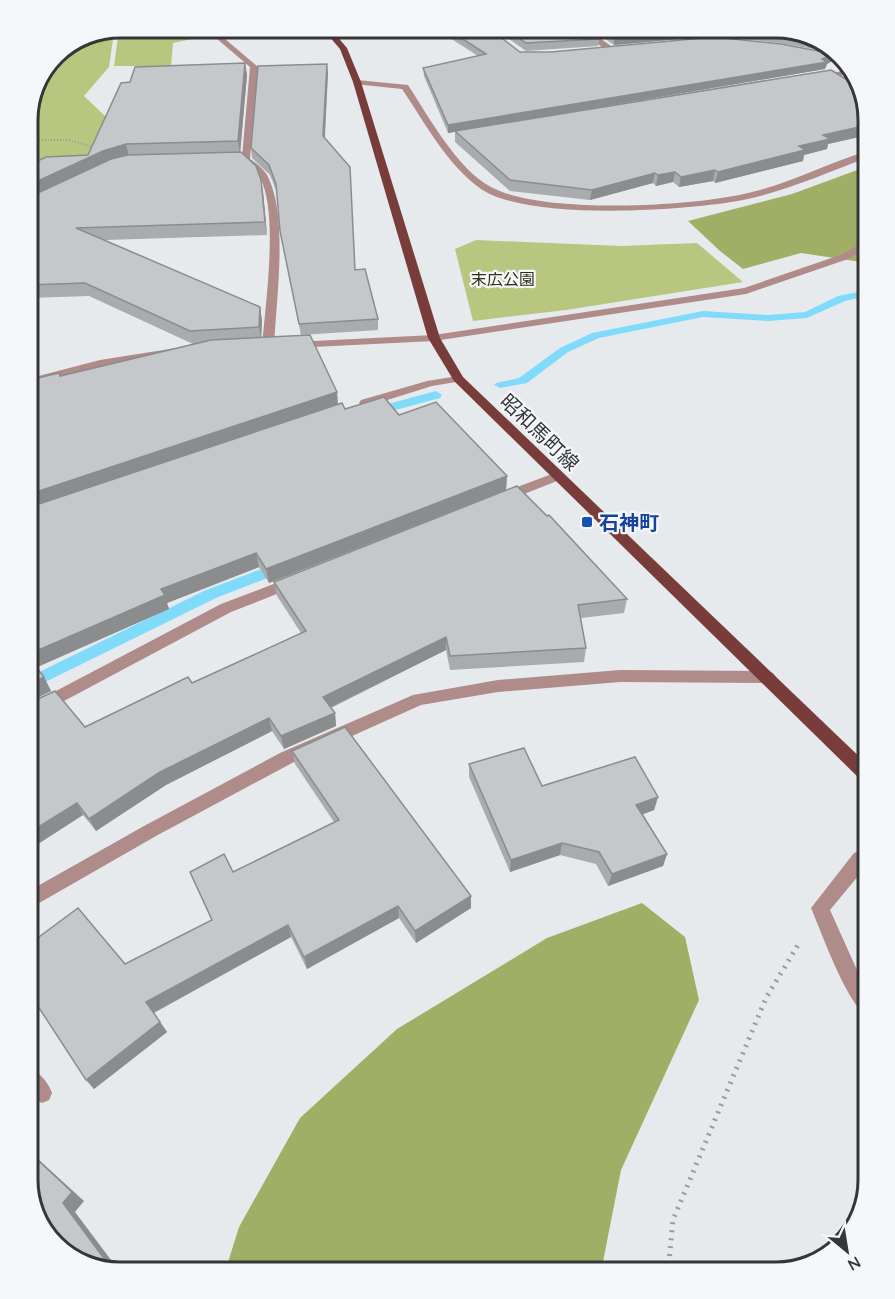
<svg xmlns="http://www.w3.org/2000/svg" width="895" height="1299" viewBox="0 0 895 1299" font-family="Quicksand,'Noto Sans JP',sans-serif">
<rect width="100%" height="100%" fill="#e7eaed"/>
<g fill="#b8c67f">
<polygon points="120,27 193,27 192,39 173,43 171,66 114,66 118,37 109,31"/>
<polygon points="105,33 113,39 109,67 84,96 106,117 119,158 27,167 27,113 58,50"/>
<polygon points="476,240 622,246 697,243 743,282 566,310 473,321 455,249"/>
</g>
<g fill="#a1ae66">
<polygon points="868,166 868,263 801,253 743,269 720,251 688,221 792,194"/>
<polygon points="642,903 685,937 699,1000 621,1170 601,1272 225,1272 239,1227 300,1118 397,1029 547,938"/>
</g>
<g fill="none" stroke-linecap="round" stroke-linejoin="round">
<g fill="#80dbfa" fill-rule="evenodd">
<polygon points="868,290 868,296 845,301 807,318 768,321 703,317 599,338 568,352 527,383 500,388 494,385 496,383 519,378 560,348 592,333 703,311 768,315 805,312 838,296"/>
<polygon points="436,391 442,395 440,398 373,416 367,412 369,409"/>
<polygon points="280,562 287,567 285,571 216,598 27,691 27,678 206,590"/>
</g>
<polyline stroke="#999c9e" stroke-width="2" stroke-dasharray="1 2" stroke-linecap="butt" points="27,140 68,140 96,148"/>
<polyline stroke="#999c9e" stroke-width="5" stroke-dasharray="2 6" stroke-linecap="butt" points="668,1272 673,1220 766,998 798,945"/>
<g fill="#af8b89" fill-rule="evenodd">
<path d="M203,27H211L258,67L250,159C258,164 266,171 269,179C288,221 276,301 274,347L268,350L262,347C265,307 279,212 260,178C255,170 246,165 240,159L242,157L250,67Z"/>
<polygon points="579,27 585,27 615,49 608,51 579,31"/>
<polygon points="815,51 838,56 843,61 812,55 811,53"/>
<polygon points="851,69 855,73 818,79 814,77"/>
<path d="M357,80L408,85C429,117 457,169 491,187C542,215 699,207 756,191C795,181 830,162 868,151V157C827,173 786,191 743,200C687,211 528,221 481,189C447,165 425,123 402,89L354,84L353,82Z"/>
<polygon points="868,240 868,247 848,259 746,294 434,341 293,348 287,345 293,342 434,335 744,288 840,255"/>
<polygon points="176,348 180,349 180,353 101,366 27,386 27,379 100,360"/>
<polygon points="458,376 462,377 462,381 432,386 365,407 359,403 361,400 427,381"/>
<polygon points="557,472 563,476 562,479 509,500 499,500 497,497 499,494"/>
<polygon points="292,577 297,578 299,582 297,586 231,612 49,709 43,711 37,709 35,705 37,701 221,604"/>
<polygon points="620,670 768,671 773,673 776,677 773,681 768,683 620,682 498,692 421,705 292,763 156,836 27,910 27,892 144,826 280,753 413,695 498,680"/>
<path d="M868,846V864L830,910L857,970L868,988V1016C848,1007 821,931 811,908L854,853Z"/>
<path d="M27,1066C38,1070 48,1082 52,1093L49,1100L42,1103L35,1100L27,1091Z"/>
</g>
<polygon fill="#783d3b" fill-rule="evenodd" points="321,27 329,27 347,48 361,82 440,338 463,377 868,765 868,783 862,781 454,381 428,338 353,82 340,49"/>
</g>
<g fill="#a9acae">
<polygon points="433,27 487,27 520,52 834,54 832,61 827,64 825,69 493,125 868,120 868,135 828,144 827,149 804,155 803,161 715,183 713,181 679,187 673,182 656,186 653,183 590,200 510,191 455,142 455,132 448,133 424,76 423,68 478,56"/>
<polygon points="492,27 584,27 599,39 598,46 526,51"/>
<polygon points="588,27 781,27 822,40 836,53 780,43 713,36 614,45"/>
<polygon points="245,63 247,75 240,152 263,192 267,235 105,240 260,307 262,321 261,338 337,392 338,405 345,409 399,415 507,476 506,490 269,583 259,567 167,603 169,609 36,667 44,677 51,691 27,703 30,380 60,376 193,344 89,296 27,298 27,166 88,155 130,82"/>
<polygon points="328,73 325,138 355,270 378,319 378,330 301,335 282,241 277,193 270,175 252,158 251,148"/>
<polygon points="274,582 627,599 624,613 581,618 586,648 584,662 450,670 446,650 331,708 335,713 336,726 284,749 272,731 166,785 96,831 83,815 27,851 27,704 85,727 192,683 301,633 277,596"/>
<polygon points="292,751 471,896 471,908 416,943 399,918 307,969 291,937 154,1013 167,1032 94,1089 40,1009 27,1019 27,946 125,964 212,920 190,872 233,872 334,822 295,764"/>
<polygon points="469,764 542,786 658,797 654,810 643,814 667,854 663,866 608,886 596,864 560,855 510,872 469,777"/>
</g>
<g fill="#8a8c8d">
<polygon points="715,28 713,36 614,45 614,37"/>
<polygon points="834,54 832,61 827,64 825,69 448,133 448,125 822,59"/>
<polygon points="245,63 247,75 240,154 238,141"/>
<polygon points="327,64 328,73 324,146 323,136"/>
<polygon points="867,116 868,135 828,144 827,149 804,155 803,161 715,183 718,172 799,146 861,118"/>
<polygon points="126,144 129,157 27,201 27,186 103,151"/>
<polygon points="715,170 713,181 679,187 681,177"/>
<polygon points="675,172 673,182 656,186 658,175"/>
<polygon points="655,173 653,183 590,200 592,190"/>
<polygon points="261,180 263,192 267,235 265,222"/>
<polygon points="260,307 262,321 261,341 259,327"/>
<polygon points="337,392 338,406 27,511 27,495"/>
<polygon points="507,476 506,490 269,583 266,569"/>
<polygon points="256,553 259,567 167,603 169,609 33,669 27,656 27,655 161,589"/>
<polygon points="446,637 446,650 325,710 323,697"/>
<polygon points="44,677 51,691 27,703 27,686"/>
<polygon points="335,713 336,726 284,749 281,736"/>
<polygon points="269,718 272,731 166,785 96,831 89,819 160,772"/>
<polygon points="658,797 654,810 633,818 636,805"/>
<polygon points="77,803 83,815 27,851 27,834"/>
<polygon points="562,843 560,855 510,872 511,860"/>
<polygon points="667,854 663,866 608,886 612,874"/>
<polygon points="471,896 471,908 416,943 415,931"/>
<polygon points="398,906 399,918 307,969 304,957"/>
<polygon points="288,925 291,937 153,1013 146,1002"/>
<polygon points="32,997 41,1008 27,1019 27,1001"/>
<polygon points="160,1022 167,1032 94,1089 86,1080"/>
<polygon points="27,1149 84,1201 75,1212 120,1272 114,1272 63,1203 27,1150"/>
</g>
<g fill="#c5c8ca" stroke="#8a8c8d" stroke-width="1.5">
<polygon points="444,27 487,27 520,52 551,52 714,37 781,44 834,54 822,59 827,62 448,125 423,68 486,54"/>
<polygon points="503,27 584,27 599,39 526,43"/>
<polygon points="600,27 781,27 822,40 826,44 782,35 715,28 614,37"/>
<polygon points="245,63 238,141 126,144 103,151 27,186 27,166 46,157 88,155 121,83 130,82 135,67"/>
<polygon points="327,64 323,136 350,167 355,270 365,269 378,319 299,324 280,231 276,184 269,165 251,148 258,66"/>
<polygon points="831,70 859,87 867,116 861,118 868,122 868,125 823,135 830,139 799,146 805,150 718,172 715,170 681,177 675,172 658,175 655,173 592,190 510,180 455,131"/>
<polygon points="241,152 256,166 261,180 265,222 76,228 260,307 259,327 190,331 85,283 27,285 27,198 111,159 128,155"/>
<polygon points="310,335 337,392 27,495 27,376 30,380 59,373 60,376 211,340"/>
<polygon points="384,397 399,415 436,402 507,476 266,569 256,553 161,589 165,595 27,655 27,508 342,403 345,409"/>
<polygon points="517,486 547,516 549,515 627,599 578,605 586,648 450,656 446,637 323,697 335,713 281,736 269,718 160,772 89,819 77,803 27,834 27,704 55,691 85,727 188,677 192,683 306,631 274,582"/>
<polygon points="27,656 44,677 27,686"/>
<polygon points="345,727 471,896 415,931 398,906 304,957 288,925 146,1002 160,1022 86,1080 32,997 27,1001 27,946 78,908 125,964 212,920 190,872 224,854 233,872 339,820 292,751"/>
<polygon points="524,748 542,786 635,757 658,797 636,805 667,854 612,874 599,852 562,843 511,860 469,764"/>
<polygon points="27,1150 72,1192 63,1203 114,1272 73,1259 39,1225 27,1179"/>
</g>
<rect fill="#1a4fb4" stroke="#f5f7fa" stroke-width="2" x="581" y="516" width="12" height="12" rx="3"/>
<g text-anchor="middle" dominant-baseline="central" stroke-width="4.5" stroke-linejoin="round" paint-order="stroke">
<g font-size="16" fill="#2d3212" stroke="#f5f7fa">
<text x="503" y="279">末広公園</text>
</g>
<g font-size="20" fill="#353637" stroke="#f5f7fa">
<text transform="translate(540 432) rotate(44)">昭和馬町線</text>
</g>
<g font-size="20" font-weight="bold" fill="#164399" stroke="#f5f7fa" text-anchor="start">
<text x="599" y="522">石神町</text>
</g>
</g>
<path d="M0 0H895V1299H0ZM120 38H776A82 82 0 0 1 858 120V1180A82 82 0 0 1 776 1262H120A82 82 0 0 1 38 1180V120A82 82 0 0 1 120 38Z" fill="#f5f7fa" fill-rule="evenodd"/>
<path fill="none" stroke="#353637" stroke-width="3" d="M120 38H776A82 82 0 0 1 858 120V1180A82 82 0 0 1 776 1262H120A82 82 0 0 1 38 1180V120A82 82 0 0 1 120 38Z"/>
<g transform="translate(847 1251) rotate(150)" stroke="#f5f7fa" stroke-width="4.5" paint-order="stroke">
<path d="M0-4.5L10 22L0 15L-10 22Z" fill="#353637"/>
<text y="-9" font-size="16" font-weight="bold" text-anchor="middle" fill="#353637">N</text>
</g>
</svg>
